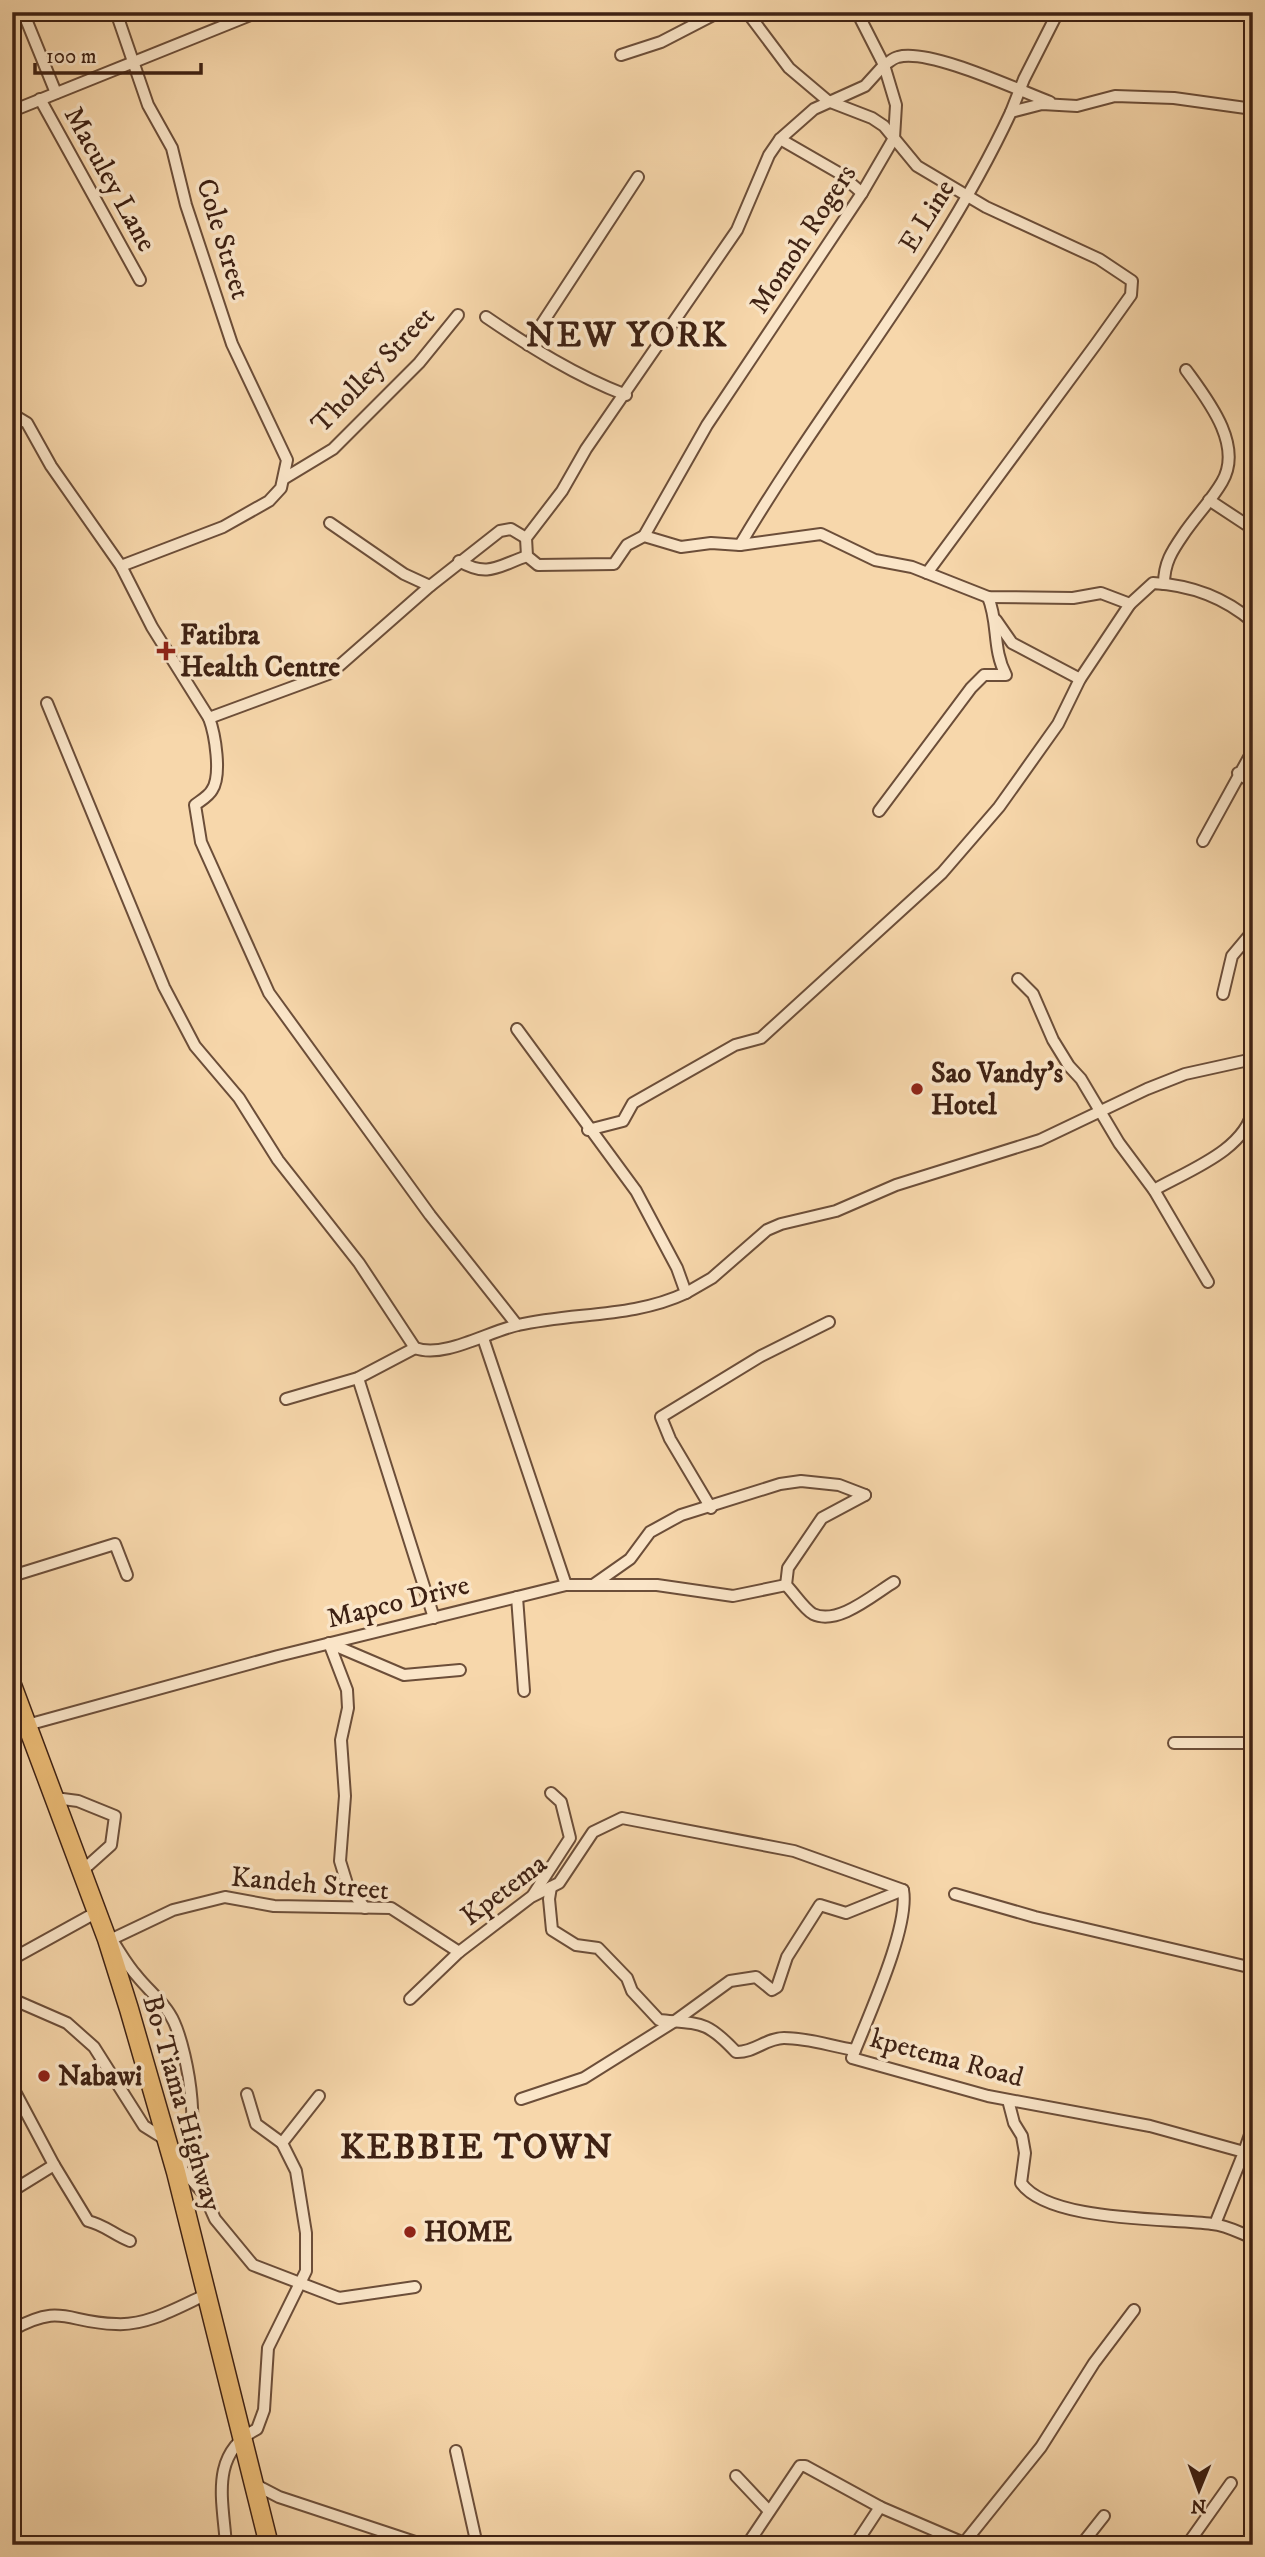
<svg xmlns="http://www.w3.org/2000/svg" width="1265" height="2557" viewBox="0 0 1265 2557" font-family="'IM FELL DW Pica',serif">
<rect width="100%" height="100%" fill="#f7d7ab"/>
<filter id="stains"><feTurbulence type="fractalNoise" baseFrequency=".00286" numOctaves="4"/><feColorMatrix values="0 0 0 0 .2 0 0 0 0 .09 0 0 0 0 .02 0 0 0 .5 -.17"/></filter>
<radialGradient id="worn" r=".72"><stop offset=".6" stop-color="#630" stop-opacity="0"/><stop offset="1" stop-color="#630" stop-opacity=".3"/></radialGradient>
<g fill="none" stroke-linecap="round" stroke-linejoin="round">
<g stroke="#6c4e39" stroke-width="14">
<g id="minor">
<polyline points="23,12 56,93"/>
<polyline points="116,12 148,105 172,148 186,205 232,344 287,460 281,488 269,501 223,527 121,566"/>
<polyline points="747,12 789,68 828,101 872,118 884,126 917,166 986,207 1099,259 1132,281 1131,295 1096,344 927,573"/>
<path d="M857,12L884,65L865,86L814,109L780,139L769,155L737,230L586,449L562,491L526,538L527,556L538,565L614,564L627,545L644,536L681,547L711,543L740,545L821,534L875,560L912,567L988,597L1073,598L1101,593L1130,604L1153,583C1191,585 1224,597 1253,622"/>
<polyline points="12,13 15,12"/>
<polyline points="621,55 661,42 719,12"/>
<polyline points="40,99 140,280"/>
<polyline points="12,111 258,12"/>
<polyline points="1011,112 1024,79 1058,12"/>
<polyline points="780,139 839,173 862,193"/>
<path d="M486,317C530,347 576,376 626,395"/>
<polyline points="528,345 638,177"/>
<polyline points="12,414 27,423 51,466 121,566 152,627 209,718 331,673 430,586 500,531 511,529 526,538"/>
<polyline points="285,478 333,449 419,363 458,315"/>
<polyline points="1209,500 1253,529"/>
<polyline points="330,523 404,574 430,586"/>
<path d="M644,536L707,425L862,193L894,138L896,105L884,65C888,63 893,58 898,57C929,48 1018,90 1050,102"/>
<path d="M740,545C826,399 939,267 1011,112L1042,104L1077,106L1115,96L1174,98L1253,109"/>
<path d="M459,561C488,578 498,566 527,556"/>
<path d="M1164,584C1164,563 1172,551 1183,535C1195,517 1211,501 1222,482C1244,445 1207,399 1186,370"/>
<polyline points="996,620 1012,643 1080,679"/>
<path d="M47,703L164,987L195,1046L239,1098L278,1160L359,1263L415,1348C444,1359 489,1331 518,1325C574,1312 633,1318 686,1293L677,1268L636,1191L517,1029"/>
<path d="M209,718C215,734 222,775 212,790C209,796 200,801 195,805L201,842L269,993L430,1215L517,1325"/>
<polyline points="1238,773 1253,783"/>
<path d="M879,811L971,688L984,675H1006C992,649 999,623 988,597"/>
<polyline points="1203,841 1253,750"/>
<polyline points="1018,979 1033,994 1053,1040 1069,1066 1081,1079 1119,1143 1154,1190 1208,1282"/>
<polyline points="1223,994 1232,956 1253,931"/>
<polyline points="588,1130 623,1121 633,1103 735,1045 761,1038 942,873 999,807 1058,724 1080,679 1130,604"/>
<path d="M1154,1190C1187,1171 1246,1150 1253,1109"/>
<polyline points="686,1293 712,1278 767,1230 781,1224 836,1211 896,1185 1040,1140 1147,1089 1185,1074 1253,1059"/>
<polyline points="483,1338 566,1585"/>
<polyline points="358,1378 434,1618"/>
<polyline points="286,1399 358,1378 415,1348"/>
<path d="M865,1495L822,1518L788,1568L786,1585C794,1593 804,1609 813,1614C838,1626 874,1594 894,1582"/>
<polyline points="711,1508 670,1439 661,1417 761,1356 829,1322"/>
<polyline points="12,1576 115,1544 127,1575"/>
<polyline points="593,1585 630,1559 650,1532 681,1515 780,1484 801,1481 839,1485 865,1495"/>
<polyline points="517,1597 524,1691"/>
<polyline points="27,1725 278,1656 566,1585 657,1585 733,1596 786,1585"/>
<polyline points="1174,1743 1253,1743"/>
<polyline points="55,1798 78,1801 115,1816 111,1845 82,1871"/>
<path d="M551,1887L549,1899L552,1930L576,1945L598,1948L627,1978L632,1991L659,2020C701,2024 706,2020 736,2052C754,2053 766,2038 784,2038C809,2038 830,2046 855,2050"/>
<polyline points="955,1894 1035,1917 1253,1968"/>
<polyline points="533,1895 570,1838 561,1802 551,1793"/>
<polyline points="365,1908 348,1887 340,1861 345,1796 341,1740 348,1708 347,1690 329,1643 404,1675 460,1670"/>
<polyline points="112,1939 173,1910 225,1897 274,1906 391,1908 459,1952"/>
<path d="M112,1940C120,1952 127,1965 137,1976C149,1991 166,2004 174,2022C188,2053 206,2148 176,2172"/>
<polyline points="12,1959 97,1912"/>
<polyline points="12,1999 67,2023 94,2047 144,2126 168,2141"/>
<path d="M410,1999L459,1952L531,1897L559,1883L593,1832L622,1818L794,1851L903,1890C910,1927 867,2019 852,2058L988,2096L1150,2126L1244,2152L1215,2224"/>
<polyline points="12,2086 54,2165 12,2191"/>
<polyline points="247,2094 256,2124 282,2143"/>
<polyline points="521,2099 584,2078 675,2021 730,1981 756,1977 772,1990 777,1987 787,1957 820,1905 846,1913 903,1890"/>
<path d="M1008,2100L1014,2123L1022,2136L1025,2153L1021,2183C1049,2222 1166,2218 1212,2224C1226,2225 1240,2233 1253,2238"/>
<polyline points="1244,2152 1253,2126"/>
<path d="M54,2165L88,2221C105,2225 114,2235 130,2241"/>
<polyline points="181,2168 204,2194 215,2219 253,2265 339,2298 415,2287"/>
<path d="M12,2330C63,2302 66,2323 116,2324C147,2326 179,2307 207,2294"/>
<polyline points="456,2451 477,2545"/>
<polyline points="736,2476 769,2511"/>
<polyline points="254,2484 279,2497 424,2545"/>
<path d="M226,2545C223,2500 209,2454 257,2429L264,2410L268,2348L306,2271V2233L296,2171L282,2143L319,2096"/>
<polyline points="747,2545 800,2466 805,2466 880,2507"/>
<polyline points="855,2545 880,2507 964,2543 1041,2447 1094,2363 1134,2310"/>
<polyline points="1081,2545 1104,2516"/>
<polyline points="1187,2545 1231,2483"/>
</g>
</g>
<g stroke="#3e2113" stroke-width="21">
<polyline id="trunk" points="12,1685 107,1939 129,2009 176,2172 269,2545"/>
</g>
<use href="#minor" stroke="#fae5c8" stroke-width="10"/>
<use href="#trunk" stroke="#ecbc76" stroke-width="18"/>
</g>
<g fill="#8f2418" stroke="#fae5c8" stroke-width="2.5">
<path d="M162.5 640.5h7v7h7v7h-7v7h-7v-7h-7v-7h7z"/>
<circle cx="917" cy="1089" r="7"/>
<circle cx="44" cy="2076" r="7"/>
<circle cx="410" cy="2232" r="7"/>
</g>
<g text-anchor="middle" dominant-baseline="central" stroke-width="7" stroke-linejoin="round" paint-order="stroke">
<g font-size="28" fill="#3e2113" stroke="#fae5c8">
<text transform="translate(110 179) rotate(61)">Maculey Lane</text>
<text transform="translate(927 216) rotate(-58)">E Line</text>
<text transform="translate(223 239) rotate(73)">Cole Street</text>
<text transform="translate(803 239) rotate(-57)">Momoh Rogers</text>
<text transform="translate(373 370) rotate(-46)">Tholley Street</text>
<text transform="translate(398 1602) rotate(-14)">Mapco Drive</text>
<text transform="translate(310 1884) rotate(5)">Kandeh Street</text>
<text transform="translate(504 1890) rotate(-37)">Kpetema</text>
<text transform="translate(947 2058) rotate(15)">kpetema Road</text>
<text transform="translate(182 2103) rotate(74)">Bo-Tiama Highway</text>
</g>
<g font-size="28" font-weight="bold" fill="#3e2113" stroke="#fae5c8" text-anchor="start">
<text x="180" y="635">Fatibra<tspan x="180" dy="32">Health Centre</tspan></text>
<text x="931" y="1073">Sao Vandy's<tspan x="931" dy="32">Hotel</tspan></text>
<text x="58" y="2076">Nabawi</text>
<text x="424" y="2232">HOME</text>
</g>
<g font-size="35" font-weight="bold" letter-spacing="2" fill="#3e2113" stroke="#fae5c8">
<text x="627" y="336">NEW YORK</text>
<text x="477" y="2148">KEBBIE TOWN</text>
</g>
</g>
<rect width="1265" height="2557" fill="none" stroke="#f7d7ab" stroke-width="42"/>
<rect x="14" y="14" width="1237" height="2529" fill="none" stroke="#3e2113" stroke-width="3.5"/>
<rect x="21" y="21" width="1223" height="2515" fill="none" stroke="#3e2113" stroke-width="2"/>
<g transform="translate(1199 2490) rotate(181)" stroke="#fae5c8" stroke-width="5" paint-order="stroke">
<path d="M0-5L12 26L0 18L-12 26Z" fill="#3e2113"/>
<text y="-10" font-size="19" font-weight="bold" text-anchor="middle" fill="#3e2113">N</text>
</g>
<path d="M35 63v10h166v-10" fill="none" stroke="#3e2113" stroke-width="3.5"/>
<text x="46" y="63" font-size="21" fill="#3e2113" stroke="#fae5c8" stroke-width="5" paint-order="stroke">100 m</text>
<rect width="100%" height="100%" filter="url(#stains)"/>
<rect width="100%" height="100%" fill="url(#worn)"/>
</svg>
